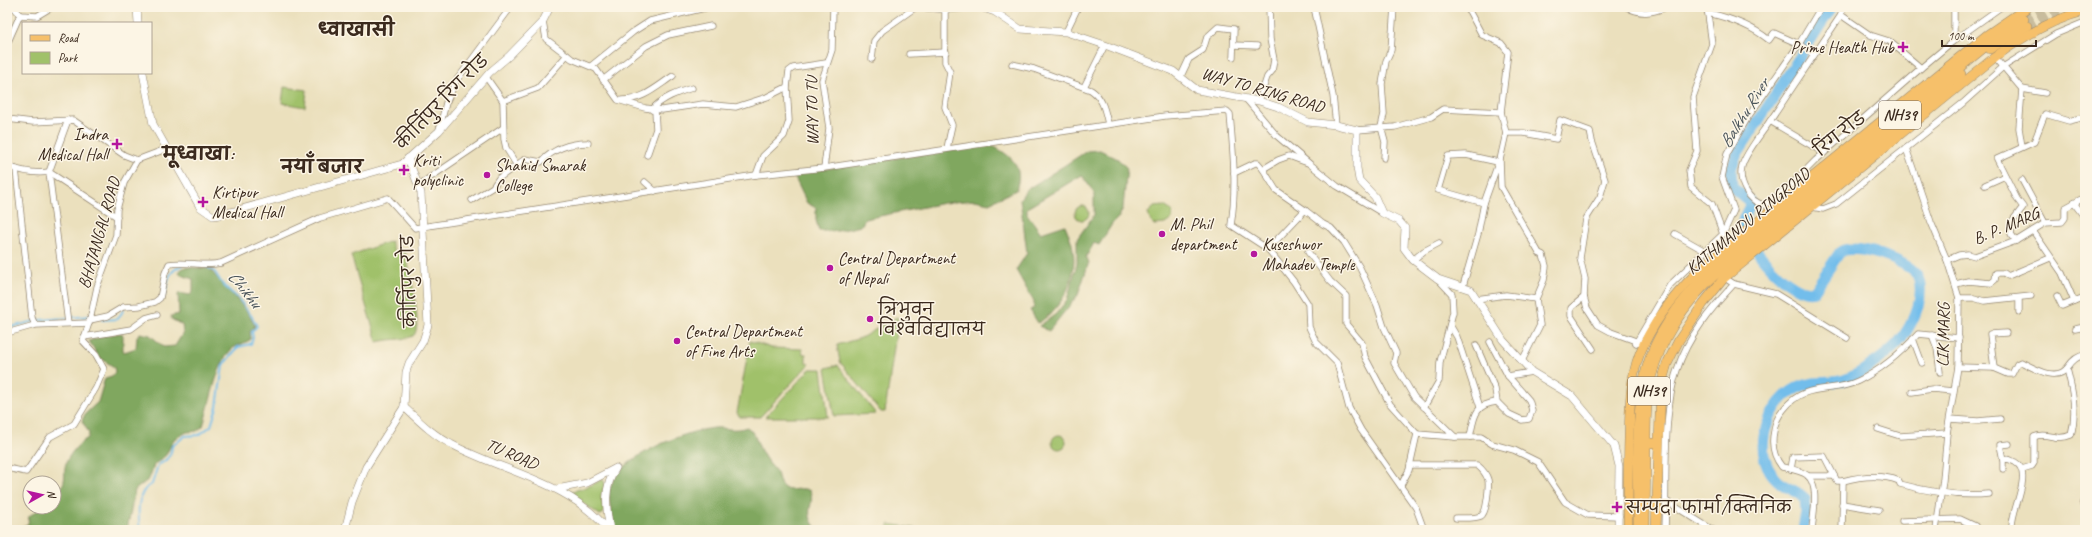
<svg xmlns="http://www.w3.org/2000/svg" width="2092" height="537" viewBox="0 0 2092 537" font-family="Caveat,'Playpen Sans Deva',sans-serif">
<rect width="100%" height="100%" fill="#fcf5e5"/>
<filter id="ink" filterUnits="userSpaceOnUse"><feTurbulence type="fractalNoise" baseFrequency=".025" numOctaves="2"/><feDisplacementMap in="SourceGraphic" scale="8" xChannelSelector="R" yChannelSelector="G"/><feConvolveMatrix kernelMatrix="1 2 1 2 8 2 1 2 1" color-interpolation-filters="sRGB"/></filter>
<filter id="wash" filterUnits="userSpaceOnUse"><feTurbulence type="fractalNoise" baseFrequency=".012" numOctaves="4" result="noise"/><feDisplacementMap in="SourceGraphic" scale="16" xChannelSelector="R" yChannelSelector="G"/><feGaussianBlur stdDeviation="0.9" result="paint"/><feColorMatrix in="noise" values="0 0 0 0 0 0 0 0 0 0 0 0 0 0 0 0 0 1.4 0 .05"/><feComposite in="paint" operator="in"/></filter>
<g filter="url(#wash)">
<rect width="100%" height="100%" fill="#ebe0bd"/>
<g fill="#a0c16a" stroke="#6e7644">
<polygon points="284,87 307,90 305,107 282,103"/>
<polygon points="1164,206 1172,211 1172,219 1165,224 1154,225 1150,220 1148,213 1154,207"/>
<circle cx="1082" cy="213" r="7"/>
<path d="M391,241L395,254L405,251C408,264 424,329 413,336C406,340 386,339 377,342L351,255Z"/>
<polygon points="897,317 898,319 885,412 881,412 840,362 837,345 861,338"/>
<polygon points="750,341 772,348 802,349 803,354 806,354 806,363 809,364 760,417 740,417 737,413"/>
<polygon points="838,365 839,367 876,414 834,416 826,368"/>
<polygon points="810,369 822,369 828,417 765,417"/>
<circle cx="1059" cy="442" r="7"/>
<polygon points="602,479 605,483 601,497 604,513 600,515 573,496 571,492 592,485"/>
<polygon points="889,524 925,530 889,530"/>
</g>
<g fill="#80a75e" stroke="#5e683e">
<path d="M988,144C1008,153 1025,164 1016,190L989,203L975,200L944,203L865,219L861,226L838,231H819L816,220V208L807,203L793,174Z"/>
<path d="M1100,150L1118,159L1127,168L1123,208L1119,217L1112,224L1099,245L1094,243L1086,257L1089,262L1078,295L1049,331L1039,326L1056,314L1067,300L1077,264V239L1094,215V193L1082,175L1027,208V214L1041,233L1065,225C1068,233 1072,241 1073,249C1078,278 1062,309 1038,323L1030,310L1034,308V302L1016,270L1027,253L1020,199L1026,190L1087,151Z"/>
<path d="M185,267L210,269C225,289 245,303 255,326L250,332L251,339C246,343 235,346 232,349C216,364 210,405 203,426L197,431L187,432L174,439L166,455L154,465L149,479L135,490L127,530H14L28,524L29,516L40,509L41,507H54V486L61,487C67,480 63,472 66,463C69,454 80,442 88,438L89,433L82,421L85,414L98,402L105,378L112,376L115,372L114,367L99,357L89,341L103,336L121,333L123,335V350L124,352L136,348L137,336L140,333L150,335L164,347L175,346L183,333L182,325L171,319V316L179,314L178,293L190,295L193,292V279L181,275L179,271Z"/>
<path d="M747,427C757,434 757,446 764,456C767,462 774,468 777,473C779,479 779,483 783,487C790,494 801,485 810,491C816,506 801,511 818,530H615C613,517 607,501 610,488C618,457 684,431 714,428C727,427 732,432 747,427Z"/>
</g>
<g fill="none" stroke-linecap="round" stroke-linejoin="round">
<g stroke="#72bdeb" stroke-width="2">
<polyline points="7,33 12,26 10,7"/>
<path d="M161,301C171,290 161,275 182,265"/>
<polyline points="102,320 118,319 124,309"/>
<polyline points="7,328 39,320 91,316"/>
<path d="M140,530C138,514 136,491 152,484L158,465C167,460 171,457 172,446L185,436L199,435L211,426L217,407L223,365L238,347L251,344L253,338L252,332L257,326L251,315L238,298L223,285L215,272L206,266"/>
</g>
<path stroke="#72bdeb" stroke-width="11" d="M1803,530L1806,512L1805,499C1800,492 1791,490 1785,486C1763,472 1759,448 1767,425C1775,403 1790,386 1814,383C1824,382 1834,383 1844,380C1860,375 1895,350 1904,335C1915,319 1926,294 1917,275C1909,261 1853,242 1840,252L1814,291C1791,298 1745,244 1743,222C1743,215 1750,210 1750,202L1732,187L1731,169L1737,154L1832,7"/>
</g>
</g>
<g filter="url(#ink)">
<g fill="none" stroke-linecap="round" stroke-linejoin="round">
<g stroke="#c8bc9d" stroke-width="9" stroke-dasharray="9 4.5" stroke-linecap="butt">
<polyline points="2024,19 2048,7"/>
<polyline points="2027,26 2047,15 2068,7"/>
</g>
<g stroke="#93856e" stroke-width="7">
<g id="minor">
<polyline points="14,7 20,15 37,16 52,7"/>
<polyline points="1314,7 1333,96 1336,125"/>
<polyline points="1467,7 1482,35 1501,43 1508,52 1501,112"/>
<path d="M1627,7C1640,15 1652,13 1666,7"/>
<polyline points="945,9 945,62 950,72 945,107 952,125 947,148"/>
<path d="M1708,13C1730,18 1752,26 1769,40L1774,33L1799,44L1814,55"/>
<polyline points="1841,15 1870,35 1889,41 1921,68"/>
<polyline points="543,21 546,39 572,59 596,69 618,100 645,108 662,110 703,104 736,107 767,97 787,87 789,71 793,68 826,63"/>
<polyline points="1066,32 1078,7"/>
<polyline points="1952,42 1954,31 1954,7"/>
<polyline points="7,44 20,15"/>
<polyline points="1234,45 1257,46"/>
<polyline points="909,54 946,52"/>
<polyline points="1995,57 2022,89 2019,128 2022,147"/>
<polyline points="872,59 874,41 882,31 916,7"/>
<path d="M1012,64L1034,69L1091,90C1103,98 1105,111 1108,124"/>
<polyline points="591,66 633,32 650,21 709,7"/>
<polyline points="1181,76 1189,59 1203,50 1207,37 1218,27 1234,29 1233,57"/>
<polyline points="486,77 503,101 504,139 506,148 516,164"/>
<polyline points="603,80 646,46 668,35 711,26"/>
<polyline points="1084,87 1105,45"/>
<polyline points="2022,89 2045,93"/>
<polyline points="1246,99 1277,136 1311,165 1337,186 1382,213"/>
<path d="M622,100C643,100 656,87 673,76"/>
<polyline points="503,101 538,88 567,55"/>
<polyline points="1259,101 1267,77 1272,71 1274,60 1270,39 1269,7"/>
<path d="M652,110C661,98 679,92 692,88"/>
<polyline points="7,119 33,122 73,120 124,155 137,160 166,149"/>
<polyline points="68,120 49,172 117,217"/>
<path d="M1770,121C1762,133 1746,152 1742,166C1738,182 1748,201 1764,205L1792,184L1816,160L1921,68L1952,42L2001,7"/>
<polyline points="439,130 446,103 456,81 511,7"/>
<polyline points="1357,130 1395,127 1431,117 1443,109 1501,112 1506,133 1524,133 1556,139 1560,120 1590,131 1592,141 1605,180 1600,197 1586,219 1580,258 1585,279 1584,297 1587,308 1598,325 1611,332 1644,344"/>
<polyline points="1506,133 1500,160 1501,187 1539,253 1543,255 1546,266 1544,280 1536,299 1540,325 1522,361"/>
<polyline points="1906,148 1931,222 1947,260 1959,298 1958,367 1947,433 1943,480 1936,530"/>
<polyline points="1824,153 1770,121 1841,15 1843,7"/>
<polyline points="647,155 656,129 655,110"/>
<polyline points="1384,158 1385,142 1381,127 1384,114 1382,84 1386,61 1391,50 1394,7"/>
<polyline points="1498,162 1466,155 1448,156 1438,190 1484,203 1499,161"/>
<path d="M7,166C20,171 35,174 49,172L68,323"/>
<polyline points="824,168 829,128 822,80 832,50 833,7"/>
<polyline points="16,169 32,318 35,325"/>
<polyline points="1263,169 1276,190 1305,210 1268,249"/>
<polyline points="1234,173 1255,163 1258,163 1263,169 1278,160 1289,156 1308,163"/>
<polyline points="756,175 763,156 784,136 789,121 787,87"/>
<polyline points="2022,180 2045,223"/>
<polyline points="645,182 655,191"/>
<polyline points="419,185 503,128"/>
<polyline points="1985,185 2005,176"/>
<path d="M472,200L493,187L499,178L525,159L541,162C554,148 569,143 588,143"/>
<polyline points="2074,203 2085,218"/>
<polyline points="1812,207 1823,209 1836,204 1963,103 2003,67 2056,34 2085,22"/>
<polyline points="1305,210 1323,224 1331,228 1344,242 1360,268 1377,305 1384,327 1396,353 1394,363 1414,397 1455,437 1417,434 1409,470 1401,485"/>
<polyline points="2033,231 2062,273 2074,301 2085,297"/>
<polyline points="1675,234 1705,251"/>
<polyline points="1723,234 1734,210 1722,177 1727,154 1748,117 1799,44 1821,7"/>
<polyline points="2016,241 2011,234 2013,220 2023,207 2017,199 1997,159 2034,142 2045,114 2069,121 2085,117"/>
<polyline points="1308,252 1330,281 1346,296 1346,324 1362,343 1365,357 1390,404 1417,434"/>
<polyline points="1413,260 1424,251 1439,243"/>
<polyline points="1947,260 1959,255 1968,254 1975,256 2016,241 2045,223 2062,222 2065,218 2065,208 2085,197"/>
<polyline points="1722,276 1734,284 1776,294 1847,338"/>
<polyline points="1956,284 1968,281 1991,283 1995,280 1996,273 2004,273 2008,276 2050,258"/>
<polyline points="1463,286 1478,234 1484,203"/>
<polyline points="2057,296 2062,306 2074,301"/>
<polyline points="1584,297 1571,308 1571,316 1593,349"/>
<polyline points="1959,298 1974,298 1984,301 2031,296"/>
<polyline points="2019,298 2019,312"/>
<polyline points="1476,299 1506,295 1536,299"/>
<path d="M90,320L108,316L123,307L139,306L155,302L160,298L165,273L169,264C187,261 204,267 221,263L320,218L388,198L415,228L756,175L824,168L1165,116L1227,111L1230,114C1233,151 1237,188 1231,225L1268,249L1294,282L1308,304L1309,327L1316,342L1337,363L1349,408L1361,430L1416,508L1424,530"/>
<polyline points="1450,325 1457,337 1480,407"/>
<polyline points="2075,329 2085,327"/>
<polyline points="7,333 35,325 89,323"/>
<polyline points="1932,335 1937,348 1940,372"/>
<polyline points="84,337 131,329 146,318 157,315"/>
<polyline points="1913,339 1922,363"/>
<polyline points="1636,343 1670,285 1723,234 1712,204 1691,187 1689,170 1697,151 1693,97 1712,44 1707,7"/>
<polyline points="1476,345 1495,389 1497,402 1509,414 1522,420 1529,419 1532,410 1529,400 1508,376 1490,342"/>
<path d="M1958,367L1994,368L2008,374H2012L2017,364L2021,362C2034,368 2057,383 2068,367C2072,361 2077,356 2085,355"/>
<polyline points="1994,368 1990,334 2006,333"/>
<polyline points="1508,376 1532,372"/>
<polyline points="1912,392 1932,389 1953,391"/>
<polyline points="1424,407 1439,381 1440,362 1453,312 1452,294 1438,279"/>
<polyline points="1950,419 1978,421 2000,419"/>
<polyline points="1878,429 1900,436 1947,433"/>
<polyline points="1455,437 1481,437 1492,444 1514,450 1538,462 1565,502 1588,515 1619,516"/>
<path d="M1470,437C1474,418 1474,404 1497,402"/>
<polyline points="2003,460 2000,445 2009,444"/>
<path d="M1410,465H1477C1482,469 1486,473 1488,480C1489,486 1487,513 1481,516C1474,519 1464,518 1456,518"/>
<polyline points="7,468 26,472 50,437 74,424 96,388 104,369 96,355 83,341 90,320 97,287 116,235 117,209 124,183 137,160"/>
<polyline points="1791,469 1793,457 1824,456 1837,481 1843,481 1842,530"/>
<path d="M2003,469V460C2008,458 2010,460 2015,462C2035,473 2009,512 2012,530"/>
<path d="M2022,469L2032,466L2034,463V437C2047,431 2055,442 2071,435C2077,413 2073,391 2067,369"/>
<polyline points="1808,476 1834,476"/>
<path d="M1843,481C1862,476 1881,474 1899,481L1900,484C1929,492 1959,497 1989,494"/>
<polyline points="2085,499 2083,505 2085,507"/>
<polyline points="1666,501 1713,530"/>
<polyline points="1842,504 1879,510"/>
<polyline points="1902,521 1960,519 1975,526"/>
<path d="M1665,530C1667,483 1662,413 1677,370C1688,336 1711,309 1734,284"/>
<path d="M1812,530C1813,515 1820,486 1807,475C1800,470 1790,469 1782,467C1773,456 1771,445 1774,431C1775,422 1778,416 1784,409C1806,381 1831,394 1858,381C1881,370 1901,353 1918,334L1959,338"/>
</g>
</g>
<g stroke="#93856e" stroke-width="8">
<g id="tertiary">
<polyline points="137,7 138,23"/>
<polyline points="923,7 945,9 980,7 995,12 1020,29 1066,32 1105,45 1173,71 1197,90 1259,101 1278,107 1308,122 1336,125 1357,130 1357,168 1359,180 1375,197 1382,213 1399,221 1405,228 1404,248 1413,260 1438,279 1471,290 1503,340 1532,372 1572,396 1614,446 1619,466 1618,530"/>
<polyline points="143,73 153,124 200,207 213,216 220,215 402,164 439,131 490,72 509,56 543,21 550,7"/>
<path d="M404,407C419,421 433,435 451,444C503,472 570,482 608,530"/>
<polyline points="557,489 587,483 614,469"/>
<polyline points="345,530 352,502 366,467 404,407 406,372 409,363 423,341 428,325 421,193 408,158"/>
<path d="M610,530C606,508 603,487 616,468"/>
</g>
</g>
<g stroke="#93856e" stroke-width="10">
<g id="primary">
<path d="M1628,530C1628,500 1628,469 1629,439C1630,408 1629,373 1644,344C1659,313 1682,286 1707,263L1987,35L2028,7"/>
<path d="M1656,530L1661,385L1667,364L1679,340L1703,304L1724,278L1995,57C2022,37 2052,19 2085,11"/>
</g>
</g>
<g stroke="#93856e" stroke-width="10">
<g id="trunk">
<polyline points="1990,49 2027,26"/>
<polyline points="1641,443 1658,443"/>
<path d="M1638,530C1638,481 1634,412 1647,367C1657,330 1683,298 1710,271L2002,33L2024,19"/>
<path d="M1645,530C1645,502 1646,473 1646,445C1646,422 1646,400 1651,378C1660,339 1685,303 1714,276L1961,74"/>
</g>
</g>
<use href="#minor" stroke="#fff" stroke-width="5.5"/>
<use href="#tertiary" stroke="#fff" stroke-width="7"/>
<use href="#primary" stroke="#f6c06b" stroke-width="9"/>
<use href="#trunk" stroke="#f6c06b" stroke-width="9"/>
</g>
</g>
<g fill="#b5179e" stroke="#fcf5e5" stroke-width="1.5">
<path d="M1901 41h4v4h4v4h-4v4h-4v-4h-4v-4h4z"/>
<path d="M115 138h4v4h4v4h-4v4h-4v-4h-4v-4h4z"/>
<path d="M402 164h4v4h4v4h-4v4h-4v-4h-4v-4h4z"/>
<circle cx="487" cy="175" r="4"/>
<path d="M201 196h4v4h4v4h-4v4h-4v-4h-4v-4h4z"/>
<circle cx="1162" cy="234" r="4"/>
<circle cx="1254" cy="254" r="4"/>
<circle cx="830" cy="268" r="4"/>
<circle cx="870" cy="319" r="4"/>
<circle cx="677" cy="341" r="4"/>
<path d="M1615 501h4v4h4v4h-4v4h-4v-4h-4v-4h4z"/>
</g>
<g text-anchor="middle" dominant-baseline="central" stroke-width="3" stroke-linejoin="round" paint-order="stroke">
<g fill="#fcf5e5" stroke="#75675a" stroke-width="1">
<rect x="1879" y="101" width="42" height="28" rx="3"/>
<rect x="1628" y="377" width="42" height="28" rx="3"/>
</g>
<g font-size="16" font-weight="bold" fill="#3b2a1e">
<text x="1900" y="115">NH39</text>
<text x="1649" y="391">NH39</text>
</g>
<g font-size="17" fill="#3b2a1e" stroke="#fcf5e5" text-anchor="start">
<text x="1894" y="47" text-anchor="end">Prime Health Hub</text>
<text x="108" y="134" text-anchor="end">Indra<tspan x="108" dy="20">Medical Hall</tspan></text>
<text x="413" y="160">Kriti<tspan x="413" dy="20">polyclinic</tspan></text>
<text x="495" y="165">Shahid Smarak<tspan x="495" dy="20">College</tspan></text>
<text x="212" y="192">Kirtipur<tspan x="212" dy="20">Medical Hall</tspan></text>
<text x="1170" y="224">M. Phil<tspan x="1170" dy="20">department</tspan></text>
<text x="1262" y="244">Kuseshwor<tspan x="1262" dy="20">Mahadev Temple</tspan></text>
<text x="838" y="258">Central Department<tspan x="838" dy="20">of Nepali</tspan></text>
<text x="878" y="309">त्रिभुवन<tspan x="878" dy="20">विश्वविद्यालय</tspan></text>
<text x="685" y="331">Central Department<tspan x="685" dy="20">of Fine Arts</tspan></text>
<text x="1626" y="507">सम्पदा फार्मा/क्लिनिक</text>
</g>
<g font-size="17" fill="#3b2a1e" stroke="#fcf5e5">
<text transform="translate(1263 90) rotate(16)">WAY TO RING ROAD</text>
<text transform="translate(442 102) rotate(-46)">कीर्तिपुर रिंग रोड</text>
<text transform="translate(812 111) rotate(-91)">WAY TO TU</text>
<text transform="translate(1840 134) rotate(-39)">रिंग रोड</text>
<text transform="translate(1748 221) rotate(-40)">KATHMANDU RINGROAD</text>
<text transform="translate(2006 226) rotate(-23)">B. P. MARG</text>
<text transform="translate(99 233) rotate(-74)">BHAJANGAL ROAD</text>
<text transform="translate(409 281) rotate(-92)">कीर्तिपुर रोड</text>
<text transform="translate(1943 335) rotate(-89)">LIK MARG</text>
<text transform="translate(512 454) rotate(23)">TU ROAD</text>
</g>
<g font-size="18" font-weight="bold" fill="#3b2a1e" stroke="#fcf5e5">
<text x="356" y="30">ध्वाखासी</text>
<text x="198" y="154">मूध्वाखा:</text>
<text x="322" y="167">नयाँ बजार</text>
</g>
<g font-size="18" font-style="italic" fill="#4c565c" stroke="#fcf5e5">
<text transform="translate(1744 113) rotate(-58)">Balkhu River</text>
<text transform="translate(245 289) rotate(51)">Chikhu</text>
</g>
</g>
<rect width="2092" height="537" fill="none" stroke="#fcf5e5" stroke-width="24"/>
<rect x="22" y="22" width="130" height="52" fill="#fcf5e5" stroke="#afa495"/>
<rect x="30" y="35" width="20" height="6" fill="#f6c06b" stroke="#afa495"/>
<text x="58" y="42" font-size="12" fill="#3b2a1e">Road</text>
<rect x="30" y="52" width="20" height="12" fill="#a0c16a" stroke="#afa495"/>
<text x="58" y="62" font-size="12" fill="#3b2a1e">Park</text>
<g transform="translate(42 495) rotate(82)"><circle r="19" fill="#fcf5e5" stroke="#afa495"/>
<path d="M0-3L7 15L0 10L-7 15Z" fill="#b5179e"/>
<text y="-6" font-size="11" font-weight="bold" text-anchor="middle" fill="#3b2a1e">N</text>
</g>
<path d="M1942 40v6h94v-6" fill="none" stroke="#3b2a1e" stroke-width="2"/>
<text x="1948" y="40" font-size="12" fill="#3b2a1e" stroke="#fcf5e5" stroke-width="3" paint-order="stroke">100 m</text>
</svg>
